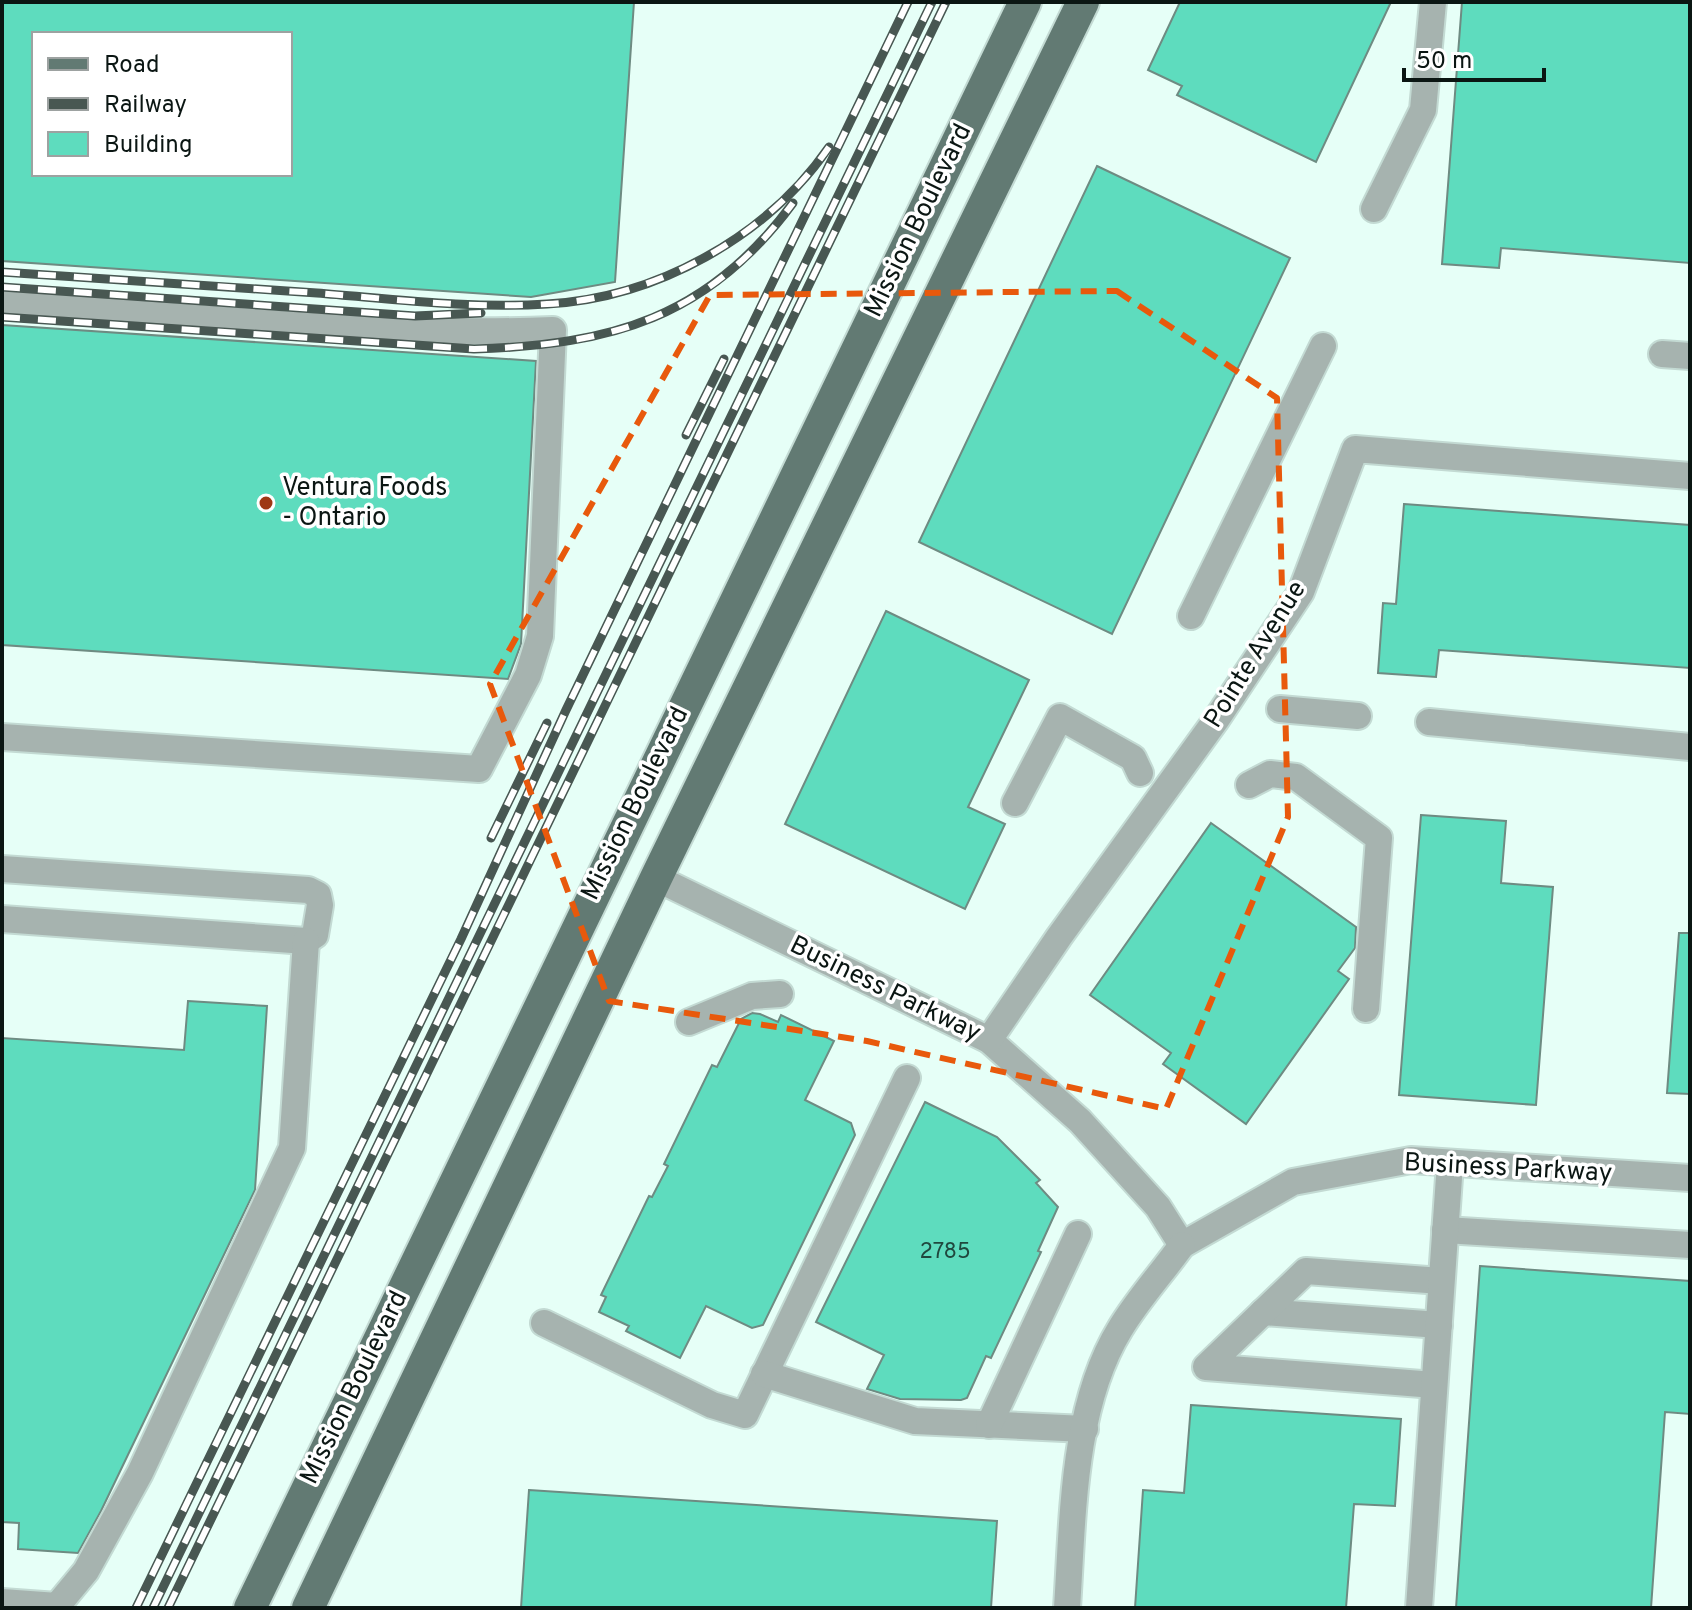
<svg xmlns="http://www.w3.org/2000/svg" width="1692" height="1610" viewBox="0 0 1692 1610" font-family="Overpass,sans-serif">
<rect width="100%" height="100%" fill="#e6fff7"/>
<g fill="#5edcbe" stroke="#6e8b82" stroke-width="2" fill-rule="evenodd">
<path d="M2,2H634L615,282L531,297L2,261ZM34,34H290V174H34Z"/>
<polygon points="1180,2 1391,2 1316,162 1177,95 1182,86 1148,70"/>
<polygon points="1462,2 1690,2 1690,263 1501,248 1499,268 1442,264"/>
<polygon points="1097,166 1290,258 1112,634 919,542"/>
<polygon points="2,325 536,361 521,644 508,679 2,645"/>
<polygon points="1404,504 1690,525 1690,668 1439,650 1436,677 1378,673 1383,603 1396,604"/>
<polygon points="886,611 1029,680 968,807 1005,824 965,909 785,824"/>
<polygon points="1421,815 1506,821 1501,883 1553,887 1536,1105 1399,1095"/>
<polygon points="1211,823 1356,927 1355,948 1338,971 1349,979 1246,1124 1163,1064 1171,1053 1090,995"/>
<polygon points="1679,933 1690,933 1690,1094 1667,1093"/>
<polygon points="188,1001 267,1006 255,1190 101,1511 78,1553 18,1549 19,1523 2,1522 2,1038 184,1050"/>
<polygon points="752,1013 760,1014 778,1022 781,1015 834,1041 805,1100 851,1123 855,1135 763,1325 752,1328 706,1306 680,1358 626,1331 629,1326 599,1312 606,1297 601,1295 649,1196 652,1197 668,1166 664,1164 712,1065 717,1067 741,1019"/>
<polygon points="925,1102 997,1137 1040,1180 1036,1183 1058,1207 1038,1251 1041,1252 991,1358 986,1356 967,1398 961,1400 900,1399 867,1389 884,1355 816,1322"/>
<polygon points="1480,1266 1690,1281 1690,1414 1665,1412 1651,1608 1456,1608"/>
<polygon points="1191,1405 1401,1419 1395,1506 1354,1504 1346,1608 1135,1608 1143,1490 1184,1493"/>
<polygon points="529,1490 997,1521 991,1608 521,1608"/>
</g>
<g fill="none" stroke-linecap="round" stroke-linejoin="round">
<g stroke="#c3dad3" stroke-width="30">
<g id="minor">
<polyline points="1374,209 1423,110 1433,2"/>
<path d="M2,303C185,315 370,337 553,330L540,636L528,675L479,769L2,737"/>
<polyline points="1662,354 1690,356"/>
<polyline points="1191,616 1323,346"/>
<polyline points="1280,709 1358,716"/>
<polyline points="1429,722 1690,747"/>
<polyline points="1249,785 1270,774 1296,777 1379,838 1366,1009"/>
<polyline points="1015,803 1060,717 1133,758 1140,773"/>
<polyline points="2,869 308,890 318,895 320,905 315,935 306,941 2,919"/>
<polyline points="656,878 989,1040 1080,1121 1158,1207 1182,1245 1293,1182 1411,1160 1690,1178"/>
<polyline points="689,1022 752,996 780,994"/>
<polyline points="989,1040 1059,937 1216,720 1301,592 1355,449 1690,476"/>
<polyline points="1445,1230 1690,1245"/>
<polyline points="1263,1312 1439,1325"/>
<polyline points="544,1323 712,1405 745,1415 907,1078"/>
<polyline points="764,1374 915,1421 1085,1429"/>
<polyline points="1434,1385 1206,1367 1306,1271 1441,1281"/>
<polyline points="989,1425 1078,1234"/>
<polyline points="2,1602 57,1606 86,1571 140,1473 292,1148 306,941"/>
<path d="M1067,1608C1073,1519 1072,1407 1120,1329C1138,1299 1162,1273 1182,1245"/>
<polyline points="1419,1608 1450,1163"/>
</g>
</g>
<g stroke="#c3dad3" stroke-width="36">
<g id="major">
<polyline points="250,1608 1025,2"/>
<polyline points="308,1608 656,878 1083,2"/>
</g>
</g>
<use href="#minor" stroke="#a6b3af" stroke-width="26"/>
<use href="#major" stroke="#627a73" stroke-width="32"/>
<g stroke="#485752" stroke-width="9">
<g id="rail">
<path d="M2,272C107,279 212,286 317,293C393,299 471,309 547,304C656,298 767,237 829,147"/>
<polyline points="2,287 415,316 481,313"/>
<path d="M2,317L474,349C611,345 708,318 793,203"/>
<polyline points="686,435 724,359"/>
<polyline points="491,838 547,723"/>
<polyline points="136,1608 461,939 566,710 908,2"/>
<polyline points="153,1608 932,2"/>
<polyline points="168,1608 946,2"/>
</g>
</g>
<use href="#rail" stroke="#fff" stroke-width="6" stroke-dasharray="18" stroke-linecap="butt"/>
</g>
<path fill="none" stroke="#e8590c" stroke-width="6" stroke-dasharray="16 10" stroke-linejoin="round" d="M1117,291L1277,398L1288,817L1166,1109L867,1041L609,1001L490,684L710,295Z"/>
<circle fill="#9e3814" stroke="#fff" stroke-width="3" cx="266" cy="503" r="8"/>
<g text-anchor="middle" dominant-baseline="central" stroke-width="7" stroke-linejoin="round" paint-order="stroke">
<g font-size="22" fill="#20483e">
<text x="945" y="1252">2785</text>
</g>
<g font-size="26" fill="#0b1613" stroke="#fff">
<text transform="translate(919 221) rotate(-64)">Mission Boulevard</text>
<text transform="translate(1256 655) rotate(-58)">Pointe Avenue</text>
<text transform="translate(636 804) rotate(-64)">Mission Boulevard</text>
<text transform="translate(885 990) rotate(26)">Business Parkway</text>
<text transform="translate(1508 1169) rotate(3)">Business Parkway</text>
<text transform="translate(355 1388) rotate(-64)">Mission Boulevard</text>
</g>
<g font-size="26" fill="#0b1613" stroke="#fff" text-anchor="start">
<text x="282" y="488">Ventura Foods<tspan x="282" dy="30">- Ontario</tspan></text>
</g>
</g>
<rect width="1692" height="1610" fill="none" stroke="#0b1613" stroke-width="8"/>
<rect x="32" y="32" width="260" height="144" fill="#ffffff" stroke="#9da2a1" stroke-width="2"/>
<rect x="48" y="58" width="40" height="12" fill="#627a73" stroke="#9da2a1" stroke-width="2"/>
<text x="104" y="72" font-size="24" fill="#0b1613">Road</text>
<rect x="48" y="98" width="40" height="12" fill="#485752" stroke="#9da2a1" stroke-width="2"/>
<text x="104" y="112" font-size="24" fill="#0b1613">Railway</text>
<rect x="48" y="132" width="40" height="24" fill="#5edcbe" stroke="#9da2a1" stroke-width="2"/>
<text x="104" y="152" font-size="24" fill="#0b1613">Building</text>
<path d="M1404 68v12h140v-12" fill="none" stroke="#0b1613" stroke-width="4"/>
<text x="1416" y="68" font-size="24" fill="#0b1613" stroke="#ffffff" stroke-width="6" paint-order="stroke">50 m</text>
</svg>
